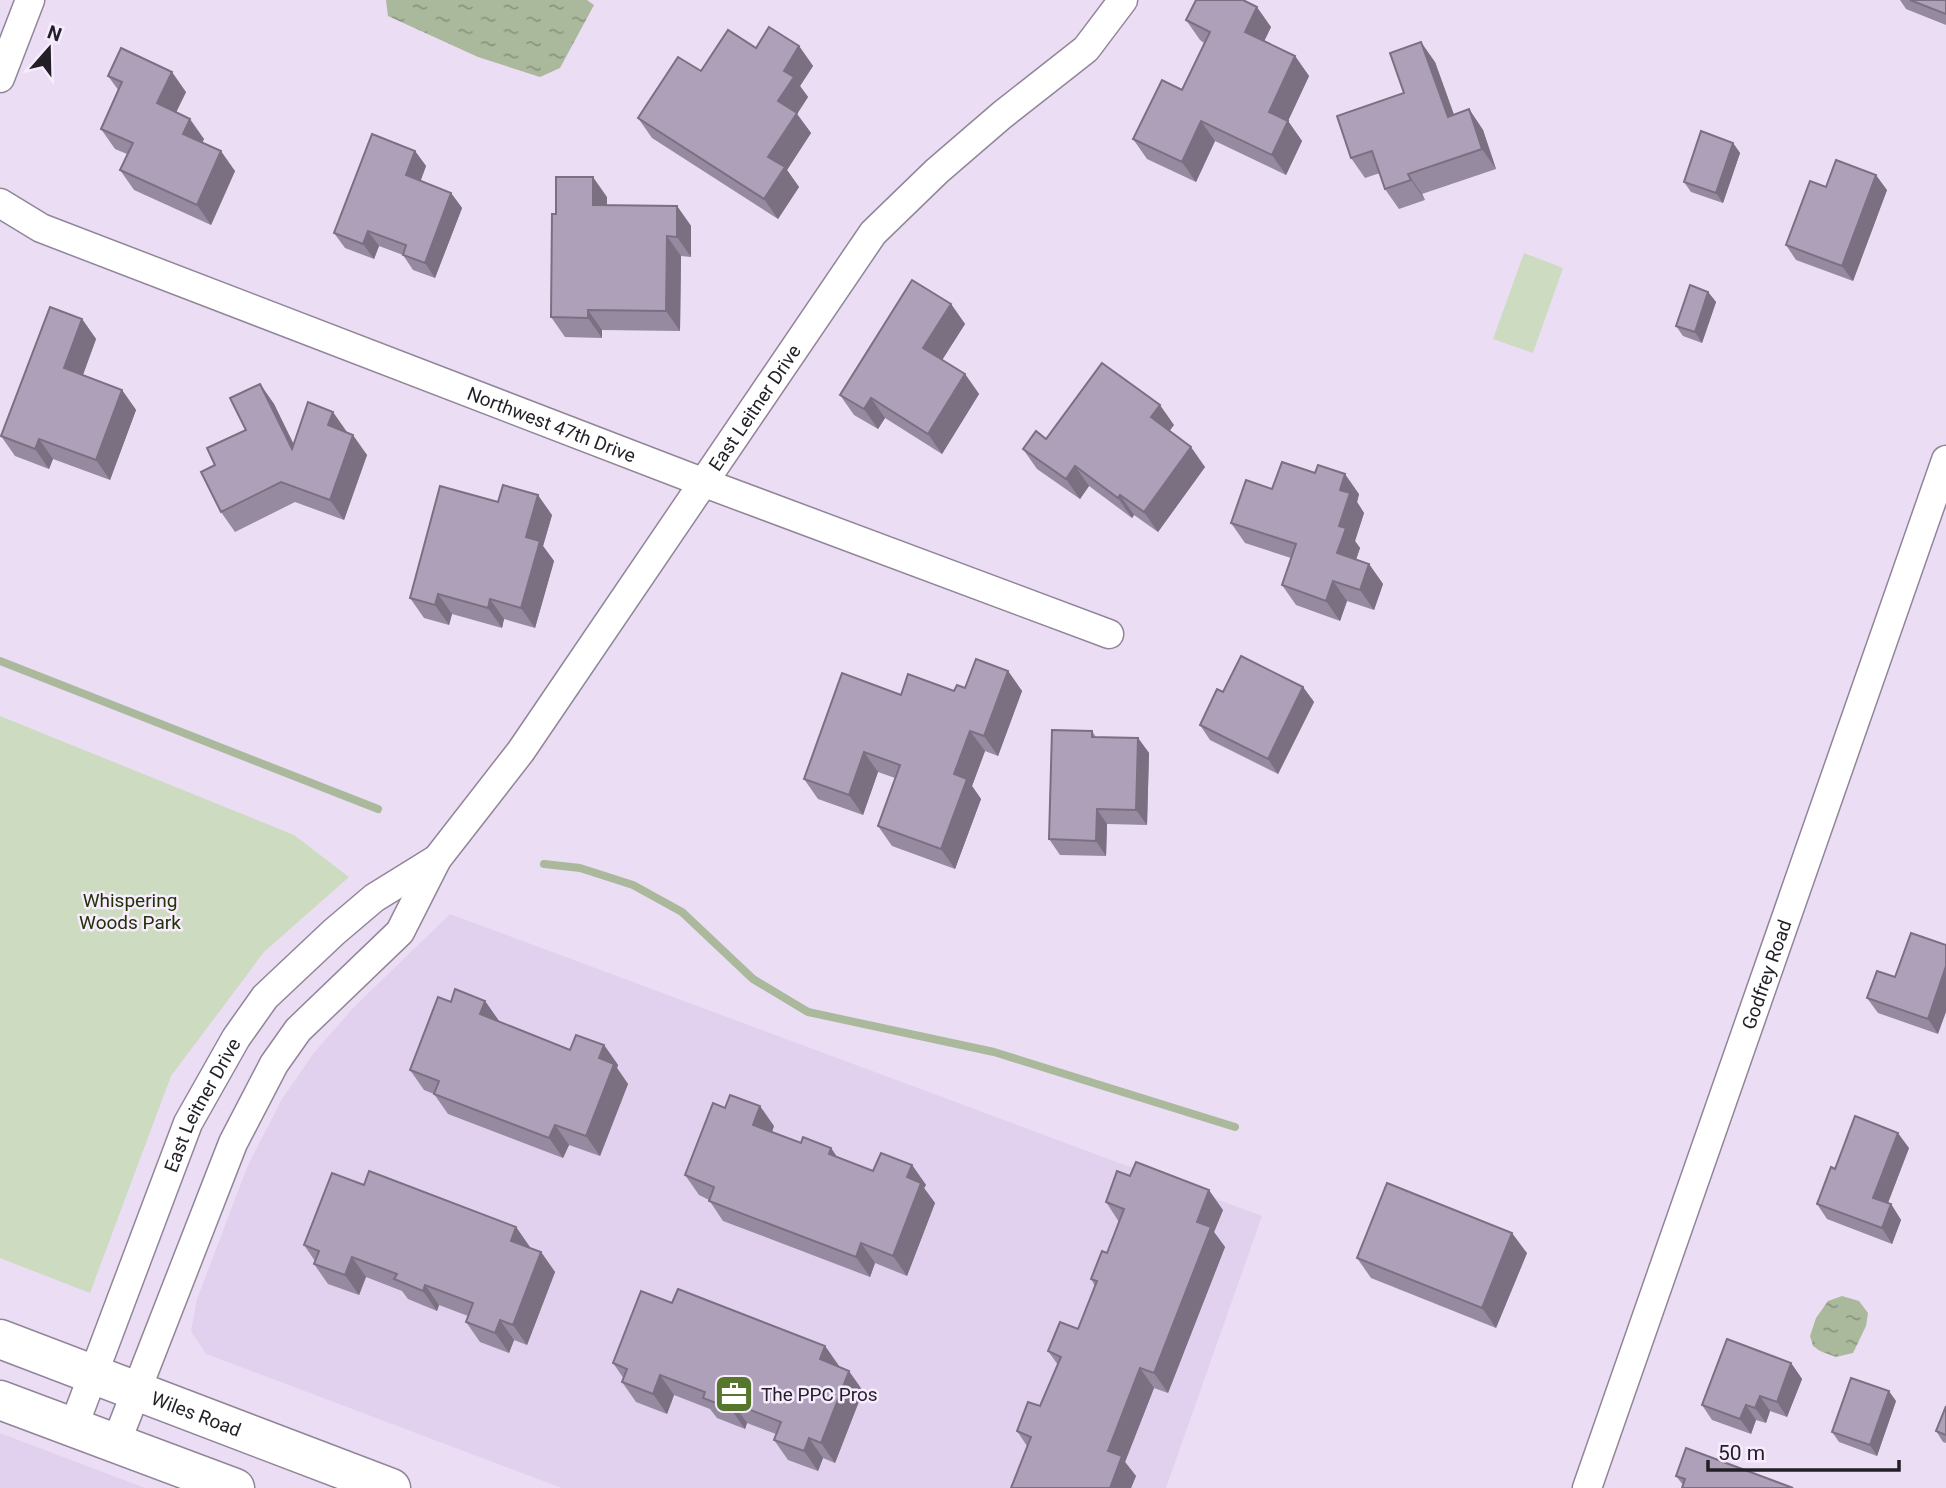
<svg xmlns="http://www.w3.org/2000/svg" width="1946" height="1488" viewBox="0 0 1946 1488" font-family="Roboto,sans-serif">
<defs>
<pattern id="water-ripples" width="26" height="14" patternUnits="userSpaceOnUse" patternTransform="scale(1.75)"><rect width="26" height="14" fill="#aab89c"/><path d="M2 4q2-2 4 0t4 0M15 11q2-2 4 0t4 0" fill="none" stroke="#8a957f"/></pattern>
</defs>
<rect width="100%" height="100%" fill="#ebdef4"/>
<g fill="#e1d1ee">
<polygon points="450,914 1262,1216 1166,1488 562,1488 206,1354 191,1331 197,1299 248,1165 282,1099 313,1054 353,1008"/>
<polygon points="0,1433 145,1488 0,1488"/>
</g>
<g fill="#cddbc0">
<polygon points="1524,253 1563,268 1533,353 1493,339"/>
<polygon points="0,716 294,835 349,877 264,952 171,1076 90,1293 0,1258"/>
</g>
<g fill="url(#water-ripples)">
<polygon points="386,0 587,0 594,5 560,68 540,77 478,57 388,16"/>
<polygon points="1842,1296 1859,1301 1868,1313 1866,1326 1853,1353 1836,1357 1820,1351 1813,1346 1810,1336 1816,1318 1828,1301"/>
</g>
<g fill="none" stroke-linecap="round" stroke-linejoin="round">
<g stroke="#aab89c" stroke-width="8">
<polyline points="0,661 378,809"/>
<polyline points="544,864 580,868 633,885 682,912 753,979 808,1012 994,1052 1235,1127"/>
</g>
<g stroke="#918599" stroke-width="31">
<g id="street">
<polyline points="0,78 30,0"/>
<path id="s1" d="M0,203L41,228L702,482L1109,634"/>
<path id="s2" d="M73,1428L188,1123L236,1038L265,997L334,932L374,898L437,859"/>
<path id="s3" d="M116,1443L233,1143L274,1064L298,1030L400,932L437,859L521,751L873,233L937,171L1002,115L1086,49L1123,0"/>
<path id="s4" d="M1587,1488L1946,460"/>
</g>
</g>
<g stroke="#918599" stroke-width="41">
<g id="secondary">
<path id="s5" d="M0,1339L391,1488"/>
<polyline points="0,1400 235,1488"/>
</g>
</g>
<use href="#street" stroke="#fff" stroke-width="28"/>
<use href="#secondary" stroke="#fff" stroke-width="38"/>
</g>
<g fill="#968aa0">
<polygon points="1900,0 1946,0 1946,25 1906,9"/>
<polygon points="1186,20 1271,27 1264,41 1295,56 1309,76 1288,121 1302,141 1286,175 1215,141 1196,182 1147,159 1133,139 1182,90 1204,43 1200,40"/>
<polygon points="799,46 813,66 800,86 808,97 797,114 811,133 787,170 799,187 778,219 652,138 638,118 701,71"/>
<polygon points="1435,62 1454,115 1469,109 1483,130 1496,169 1422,194 1425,200 1399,209 1385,189 1380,173 1365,178 1351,158 1404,93"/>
<polygon points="108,76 186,92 176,112 204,139 202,143 235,171 211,225 134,190 120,170 127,154 115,149 101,129 119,91"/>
<polygon points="1733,143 1740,153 1723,203 1691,192 1684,182"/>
<polygon points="415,151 426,166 420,181 451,193 462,208 435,278 413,270 403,255 379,246 374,259 345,248 334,233"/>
<polygon points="1826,187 1887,190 1853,281 1796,260 1786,245"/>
<polygon points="607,197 607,205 677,206 691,226 691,257 681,256 680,331 602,330 602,338 565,337 551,317 556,214"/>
<polygon points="1708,292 1716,302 1702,343 1683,336 1676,326"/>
<polygon points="951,304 965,324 942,360 965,374 979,394 942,454 885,418 878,429 854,415 840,395"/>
<polygon points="82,319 96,339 83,375 122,390 136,410 110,480 53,459 49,469 15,456 1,436"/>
<polygon points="260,384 274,404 293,444 347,432 367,455 344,520 295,502 235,532 221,512 215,465 246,430"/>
<polygon points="1174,425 1169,431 1205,467 1158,532 1134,515 1132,518 1089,486 1080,499 1037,469 1023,449 1046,439"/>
<polygon points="1272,489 1359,494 1357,502 1364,513 1355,541 1360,548 1356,560 1369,564 1383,584 1374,610 1347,601 1340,621 1296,605 1282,585 1291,558 1245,543 1231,523"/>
<polygon points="498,502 552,515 543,546 554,561 535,628 504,619 502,628 452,614 449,625 424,618 410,598"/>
<polygon points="1008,671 1022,691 998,756 985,751 972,786 981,799 955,869 892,846 878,826 895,778 878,772 863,815 818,799 804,779 901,695 954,691 965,688"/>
<polygon points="1303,687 1314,702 1278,774 1210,740 1200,725 1223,692"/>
<polygon points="1092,731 1096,737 1138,738 1149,753 1147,825 1107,824 1106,856 1060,855 1049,839"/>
<polygon points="1911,933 1938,1034 1878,1013 1867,998 1895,977"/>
<polygon points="485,1001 499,1021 570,1050 604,1045 618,1065 617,1068 628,1084 600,1156 569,1145 563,1158 448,1114 434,1094 424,1090 410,1070 451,1002"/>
<polygon points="774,1126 772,1132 801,1143 831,1148 837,1157 873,1171 912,1165 926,1185 924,1188 935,1203 907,1276 875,1263 870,1277 723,1221 709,1200 699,1195 685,1175"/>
<polygon points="1909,1148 1888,1203 1891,1204 1901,1220 1892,1244 1827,1219 1817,1204 1835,1169"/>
<polygon points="364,1185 516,1227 530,1248 541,1252 555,1272 527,1345 514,1340 509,1353 480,1342 466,1322 468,1316 439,1305 437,1311 408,1299 402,1291 366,1277 359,1295 328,1284 314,1264 315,1261 304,1245"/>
<polygon points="1106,1202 1223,1210 1214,1232 1225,1247 1168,1393 1154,1388 1125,1462 1136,1476 1131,1488 1011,1488 1027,1446 1017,1431 1040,1406 1058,1365 1048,1351 1078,1329 1095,1286 1091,1279 1107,1253 1119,1222"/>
<polygon points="1527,1253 1496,1328 1371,1278 1357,1258"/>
<polygon points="672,1303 825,1346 839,1366 863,1391 835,1463 823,1458 818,1471 788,1460 774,1440 776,1434 747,1423 745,1429 717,1418 710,1409 674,1395 667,1414 636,1402 622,1382 624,1379 613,1363"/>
<polygon points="1791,1363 1802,1379 1787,1417 1770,1411 1766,1423 1756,1420 1751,1434 1712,1420 1702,1405"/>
<polygon points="1896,1401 1877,1456 1839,1442 1832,1432"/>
<polygon points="1946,1406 1946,1443 1943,1442 1936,1431"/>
<polygon points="1676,1476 1793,1488 1683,1485"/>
</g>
<g fill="#7a7082">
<polygon points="1257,7 1271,27 1259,52 1245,32"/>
<polygon points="1421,42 1435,62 1462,137 1448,117"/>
<polygon points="799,46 813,66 800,86 808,97 797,114 811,133 787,170 799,187 778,219 764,199 768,157 784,71"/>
<polygon points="1295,56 1309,76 1288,121 1302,141 1286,175 1272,155 1269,112"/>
<polygon points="172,72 186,92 171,123 157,103"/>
<polygon points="1469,109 1483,130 1496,169 1482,149"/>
<polygon points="190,119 204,139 197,154 183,134"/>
<polygon points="1201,121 1215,141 1196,182 1182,162"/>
<polygon points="1733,143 1740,153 1723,203 1716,193"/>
<polygon points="221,151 235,171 211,225 197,205"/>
<polygon points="415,151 426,166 417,191 406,175"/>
<polygon points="1408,174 1422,194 1425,200 1411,180"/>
<polygon points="1876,175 1887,190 1853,281 1842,266"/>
<polygon points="593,177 607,197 607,225 593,205"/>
<polygon points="451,193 462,208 435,278 425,263"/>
<polygon points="677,206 691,226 691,257 677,237"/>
<polygon points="368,231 379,246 374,259 363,244"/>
<polygon points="667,236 681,256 680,331 666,311"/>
<polygon points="1708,292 1716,302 1702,343 1695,332"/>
<polygon points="951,304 965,324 937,368 923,348"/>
<polygon points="588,310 602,330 602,338 588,318"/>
<polygon points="82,319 96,339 78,388 64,368"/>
<polygon points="965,374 979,394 942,454 928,434"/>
<polygon points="260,384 274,404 306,469 292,449"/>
<polygon points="122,390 136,410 110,480 96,460"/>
<polygon points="871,398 885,418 878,429 864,409"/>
<polygon points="1160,405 1174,425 1165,437 1151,417"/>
<polygon points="333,412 347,432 342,445 328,425"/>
<polygon points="353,435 367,455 344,520 330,500"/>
<polygon points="39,439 53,459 49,469 35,449"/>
<polygon points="1191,447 1205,467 1158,532 1144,512"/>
<polygon points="1075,466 1089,486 1080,499 1066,479"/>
<polygon points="1345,474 1359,494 1357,502 1364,513 1355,541 1360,548 1351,573 1337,553 1340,490"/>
<polygon points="538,495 552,515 543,546 554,561 535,628 521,608 526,537"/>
<polygon points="1120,495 1134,515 1132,518 1118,498"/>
<polygon points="1369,564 1383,584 1374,610 1360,590"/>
<polygon points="1333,581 1347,601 1340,621 1326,601"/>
<polygon points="438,594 452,614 449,625 435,605"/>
<polygon points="490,599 504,619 502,628 488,608"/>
<polygon points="1008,671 1022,691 998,756 984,736"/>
<polygon points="1303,687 1314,702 1278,774 1268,759"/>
<polygon points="970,731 985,751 972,786 981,799 955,869 941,849 954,774"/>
<polygon points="1138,738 1149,753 1147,825 1136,810"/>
<polygon points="864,752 878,772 863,815 849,795"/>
<polygon points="1097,809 1107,824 1106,856 1096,841"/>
<polygon points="1946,966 1946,1012 1938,1034 1928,1019"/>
<polygon points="485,1001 499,1021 494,1034 480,1014"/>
<polygon points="604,1045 618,1065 617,1068 628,1084 600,1156 586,1136 599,1058"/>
<polygon points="760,1106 774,1126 767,1145 753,1125"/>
<polygon points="555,1125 569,1145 563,1158 549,1138"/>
<polygon points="1898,1133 1909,1148 1884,1213 1873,1198"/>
<polygon points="831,1148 845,1169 829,1154"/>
<polygon points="912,1165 926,1185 924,1188 935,1203 907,1276 893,1256 907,1177"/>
<polygon points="1209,1190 1223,1210 1214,1232 1225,1247 1168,1393 1154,1373 1197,1222"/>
<polygon points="1891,1204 1901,1220 1892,1244 1882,1228"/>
<polygon points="516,1227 530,1247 525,1261 511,1241"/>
<polygon points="1512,1233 1527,1253 1496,1328 1482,1308"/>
<polygon points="861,1243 875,1263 870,1277 856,1257"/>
<polygon points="541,1252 555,1272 527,1345 513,1325"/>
<polygon points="352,1257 366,1277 359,1295 345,1275"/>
<polygon points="425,1285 439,1305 437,1311 423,1291"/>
<polygon points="500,1320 514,1340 509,1353 495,1333"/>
<polygon points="825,1346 839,1366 834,1379 820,1359"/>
<polygon points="1791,1363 1802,1379 1787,1417 1777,1402"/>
<polygon points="1140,1368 1154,1388 1125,1462 1136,1476 1131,1488 1110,1488 1108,1451"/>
<polygon points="849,1371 863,1391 835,1463 821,1443"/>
<polygon points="660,1375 674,1395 667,1414 653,1394"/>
<polygon points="1889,1391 1896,1401 1877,1456 1870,1445"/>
<polygon points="1760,1396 1770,1411 1766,1423 1755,1408"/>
<polygon points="733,1403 747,1423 745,1429 731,1409"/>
<polygon points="1746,1405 1756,1420 1751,1434 1740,1419"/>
<polygon points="809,1438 823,1458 818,1471 804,1451"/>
</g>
<g fill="#afa0ba" stroke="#7a7082" stroke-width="2">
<polygon points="1196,0 1243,0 1257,7 1245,32 1295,56 1269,112 1288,121 1272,155 1201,121 1182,162 1133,139 1162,80 1182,90 1210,32 1186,20"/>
<polygon points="1910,0 1946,0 1946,14"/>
<polygon points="769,27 799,46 784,71 794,77 778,101 797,113 768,157 785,167 764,199 638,118 678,57 701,71 728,30 756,48"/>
<polygon points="1421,42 1448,117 1469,109 1482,149 1408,174 1411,180 1385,189 1372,151 1351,158 1337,116 1404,93 1390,53"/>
<polygon points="121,48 172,72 157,103 190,119 183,134 221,151 197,205 120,170 133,143 101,129 122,82 108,76"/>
<polygon points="1701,131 1733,143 1716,193 1684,182"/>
<polygon points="372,134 415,151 406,175 451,193 425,263 403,255 406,245 368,231 363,244 334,233"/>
<polygon points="1836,160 1876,175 1842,266 1786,245 1810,181 1826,187"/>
<polygon points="556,177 593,177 593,205 677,206 677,237 667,236 666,311 588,310 588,318 551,317 552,214 556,214"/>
<polygon points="912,280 951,304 923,348 965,374 928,434 871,398 864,409 840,395"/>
<polygon points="1690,285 1708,292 1695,332 1676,326"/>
<polygon points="50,307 82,319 64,368 122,390 96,460 39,439 35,449 1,436"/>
<polygon points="1102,363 1160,405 1151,417 1191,447 1144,512 1120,495 1118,498 1075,466 1066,479 1023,449 1036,431 1046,439"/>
<polygon points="260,384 292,449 308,402 333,412 328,425 353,435 330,500 281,482 221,512 201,472 215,465 207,448 246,430 230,398"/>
<polygon points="1282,462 1315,473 1318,465 1345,474 1340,490 1350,493 1339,526 1346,528 1337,553 1369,564 1360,590 1333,581 1326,601 1282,585 1296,544 1231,523 1246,480 1272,489"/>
<polygon points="503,485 538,495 526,537 540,541 521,608 490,599 488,608 438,594 435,605 410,598 440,486 498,502"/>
<polygon points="1241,656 1303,687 1268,759 1200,725 1217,689 1223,692"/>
<polygon points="976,659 1008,671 984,736 970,731 954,774 967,779 941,849 878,826 900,765 864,752 849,795 804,779 842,673 901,695 908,674 954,691 957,685 965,688"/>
<polygon points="1052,730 1092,731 1092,737 1138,738 1136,810 1097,809 1096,841 1049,839"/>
<polygon points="1911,933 1946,945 1946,966 1928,1019 1867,998 1877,971 1895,977"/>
<polygon points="455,989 485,1001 480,1014 570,1050 576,1035 604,1045 599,1058 614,1064 586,1136 555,1125 549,1138 434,1094 439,1081 410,1070 438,997 451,1002"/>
<polygon points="730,1095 760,1106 753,1125 801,1143 803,1137 831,1148 829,1154 873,1171 881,1153 912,1165 907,1177 921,1183 893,1256 861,1243 856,1257 709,1201 714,1187 685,1175 713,1103 725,1108"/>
<polygon points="1855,1116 1898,1133 1873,1198 1891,1204 1882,1228 1817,1204 1831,1167 1835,1169"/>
<polygon points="1136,1162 1209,1190 1197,1222 1211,1227 1154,1373 1140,1368 1108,1451 1122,1456 1110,1488 1011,1488 1031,1437 1017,1431 1028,1402 1040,1406 1061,1357 1048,1351 1060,1322 1078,1329 1097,1281 1091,1279 1102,1251 1107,1253 1124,1209 1106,1202 1117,1171 1130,1176"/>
<polygon points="369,1171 516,1227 511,1241 541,1252 513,1325 500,1320 495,1333 466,1322 473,1303 425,1285 423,1291 394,1279 397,1274 352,1257 345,1275 314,1264 319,1251 304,1245 332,1173 364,1185"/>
<polygon points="1387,1183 1512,1233 1482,1308 1357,1258"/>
<polygon points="678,1289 825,1346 820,1359 849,1371 821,1443 809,1438 804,1451 774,1440 781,1422 733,1403 731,1409 703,1398 705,1392 660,1375 653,1394 622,1382 627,1369 613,1363 641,1291 672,1303"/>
<polygon points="1727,1339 1791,1363 1777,1402 1760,1396 1755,1408 1746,1405 1740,1419 1702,1405"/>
<polygon points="1851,1378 1889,1391 1870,1445 1832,1432"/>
<polygon points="1946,1406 1946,1435 1936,1431"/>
<polygon points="1686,1448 1793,1488 1682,1488 1685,1479 1676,1476"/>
</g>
<defs>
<g id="office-square" transform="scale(2.0125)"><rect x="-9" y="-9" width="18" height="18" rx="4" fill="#57762d" stroke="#f6ecfe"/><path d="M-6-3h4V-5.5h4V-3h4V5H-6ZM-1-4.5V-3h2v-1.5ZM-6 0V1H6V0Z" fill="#fff"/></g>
</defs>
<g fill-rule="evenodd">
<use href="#office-square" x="734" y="1394"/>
</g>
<g text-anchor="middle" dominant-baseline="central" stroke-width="5" stroke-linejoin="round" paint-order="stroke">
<g font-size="19" fill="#231f27" stroke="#f6ecfe">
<text stroke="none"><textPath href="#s3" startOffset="1228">East Leitner Drive</textPath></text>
<text stroke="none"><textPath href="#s1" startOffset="595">Northwest 47th Drive</textPath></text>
<text stroke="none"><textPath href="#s4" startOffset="544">Godfrey Road</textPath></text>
<text stroke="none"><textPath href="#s2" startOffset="348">East Leitner Drive</textPath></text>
<text stroke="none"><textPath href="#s5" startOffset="210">Wiles Road</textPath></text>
</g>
<g font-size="19" fill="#213306" stroke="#f6ecfe">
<text x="130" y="900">Whispering<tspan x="130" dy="22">Woods Park</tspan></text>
</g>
<g font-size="19" fill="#231f27" stroke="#f6ecfe" text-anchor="start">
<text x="761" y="1394">The PPC Pros</text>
</g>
</g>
<g transform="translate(49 49) rotate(20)" stroke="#f6ecfe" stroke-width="5" paint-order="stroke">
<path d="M0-5L12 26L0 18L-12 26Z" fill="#231f27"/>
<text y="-10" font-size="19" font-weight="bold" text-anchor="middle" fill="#231f27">N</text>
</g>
<path d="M1708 1460v10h191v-10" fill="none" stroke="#231f27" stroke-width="3.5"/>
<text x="1718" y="1460" font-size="21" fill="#231f27" stroke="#f6ecfe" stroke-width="5" paint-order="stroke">50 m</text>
</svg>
